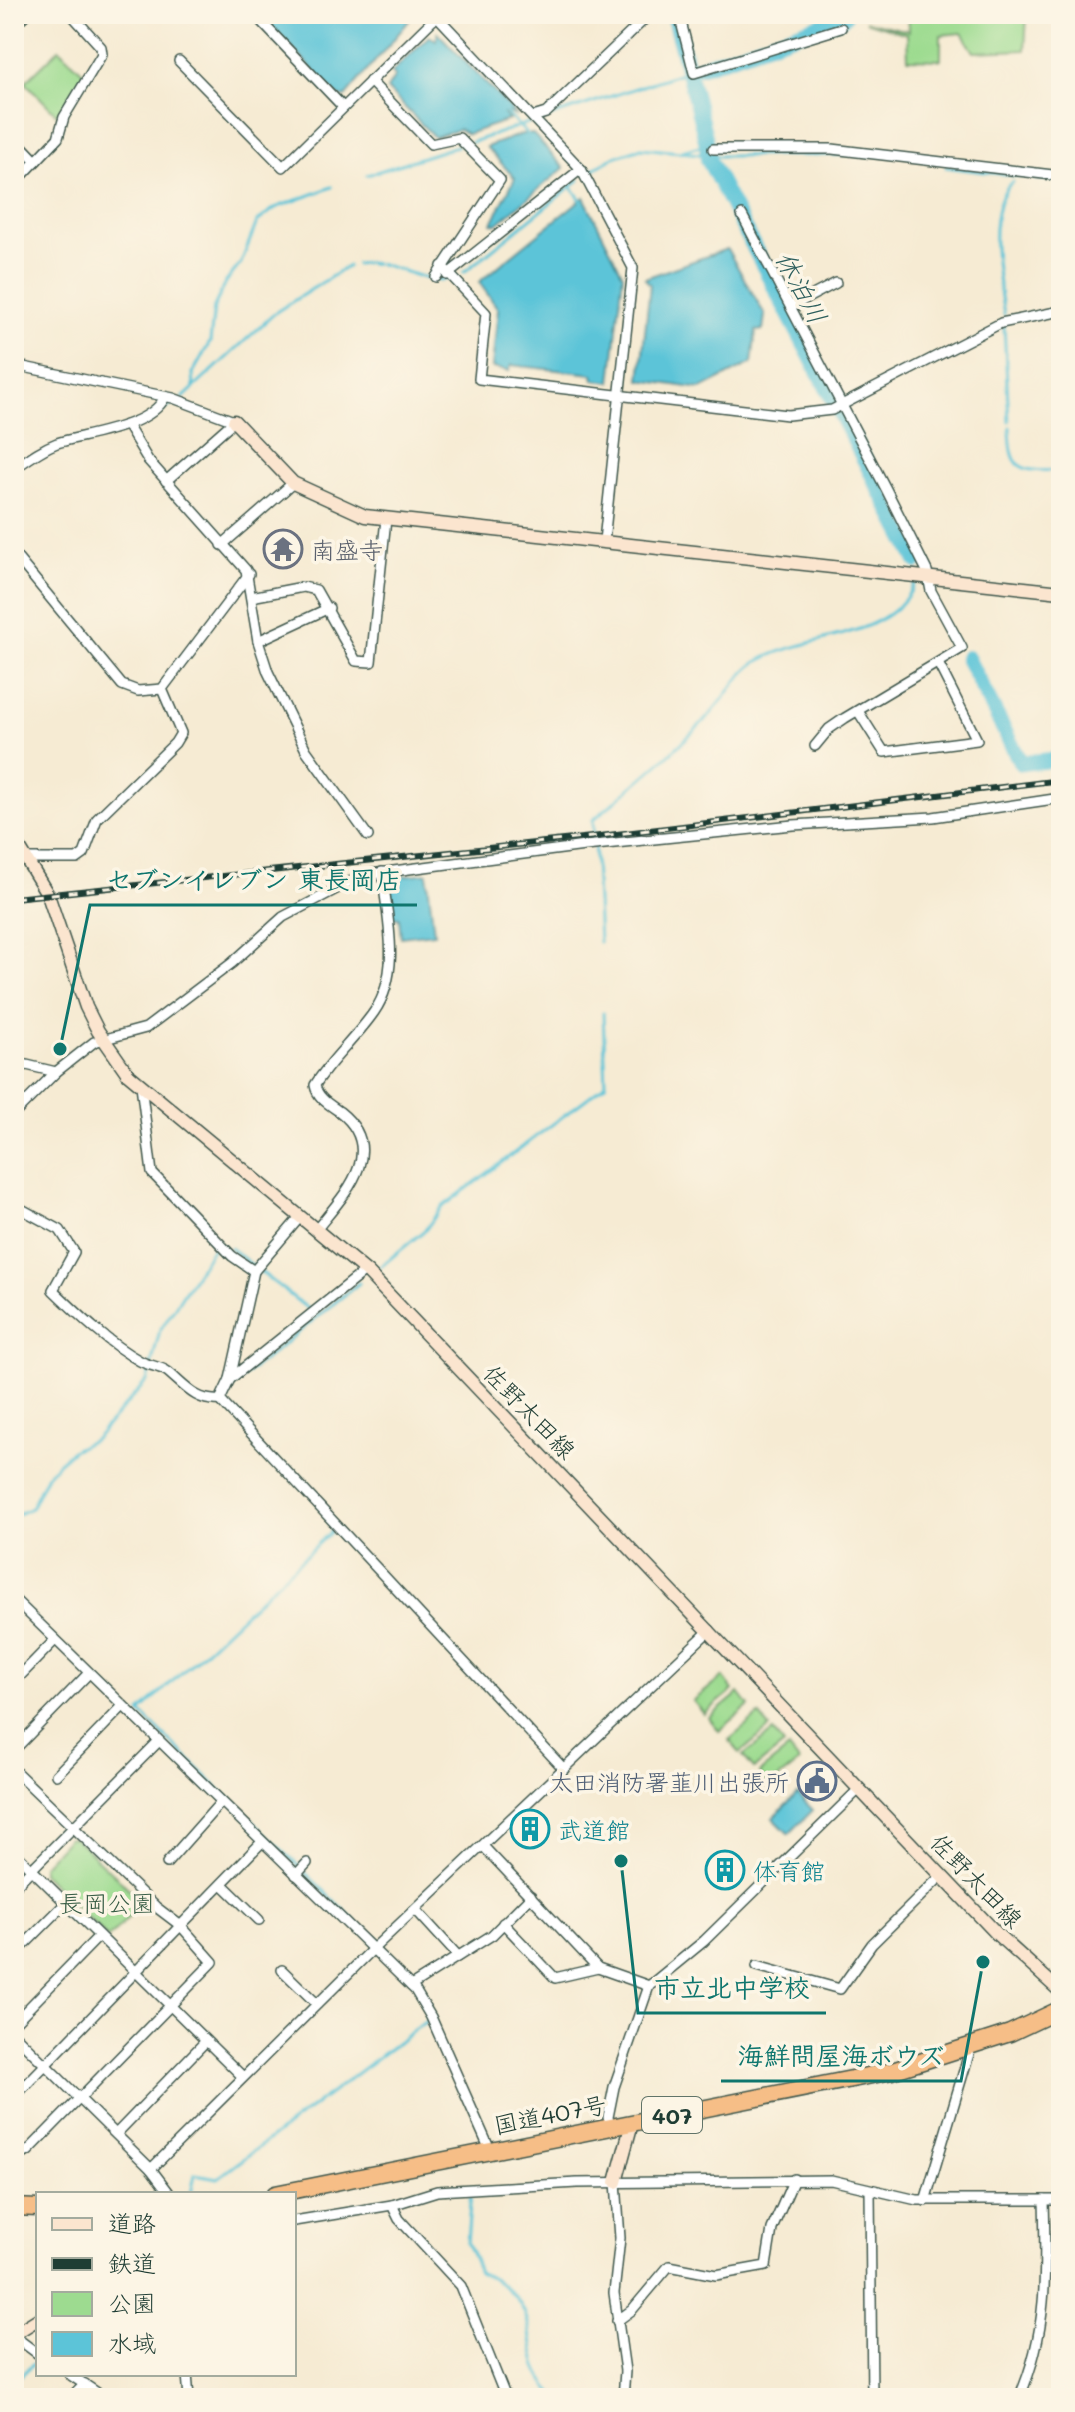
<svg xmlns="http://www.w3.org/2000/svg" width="1075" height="2412" viewBox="0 0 1075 2412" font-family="Mali,'Klee One',sans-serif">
<rect width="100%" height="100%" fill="#fcf5e5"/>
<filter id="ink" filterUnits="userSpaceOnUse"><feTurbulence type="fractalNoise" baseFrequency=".0125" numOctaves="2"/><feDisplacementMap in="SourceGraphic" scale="16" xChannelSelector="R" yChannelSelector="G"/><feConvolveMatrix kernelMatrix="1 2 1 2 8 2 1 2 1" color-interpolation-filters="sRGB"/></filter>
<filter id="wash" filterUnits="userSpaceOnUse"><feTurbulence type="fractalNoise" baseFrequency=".006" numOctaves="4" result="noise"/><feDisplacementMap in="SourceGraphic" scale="32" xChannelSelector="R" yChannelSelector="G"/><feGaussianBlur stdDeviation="1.8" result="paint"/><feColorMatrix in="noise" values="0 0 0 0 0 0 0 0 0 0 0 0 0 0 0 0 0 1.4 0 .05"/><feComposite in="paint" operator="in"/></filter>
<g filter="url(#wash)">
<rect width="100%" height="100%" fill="#f6ebd3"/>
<g fill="#9ddb90" stroke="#5e8c62" stroke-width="2">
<polygon points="908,14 1027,14 1025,50 974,52 962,33 941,35 941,60 908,59 907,34 865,21 909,31"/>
<polygon points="59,49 85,74 60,113 56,114 25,82"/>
<polygon points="723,1677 733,1690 704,1714 693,1701"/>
<polygon points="739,1693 749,1706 719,1731 709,1718"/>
<polygon points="759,1715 770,1728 740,1753 729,1740"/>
<polygon points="773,1732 784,1745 754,1769 743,1756"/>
<polygon points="789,1749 799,1762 769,1786 759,1773"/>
<polygon points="69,1837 75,1838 143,1902 108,1938 42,1873 42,1866"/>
</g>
<g fill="#5cc4d8" stroke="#3e8086" stroke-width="2">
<polygon points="260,14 410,14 409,21 345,97 339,97"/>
<polygon points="438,33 517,116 508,112 504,114 509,120 467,134 459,129 434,137 387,89 395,76 392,72 429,36 436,40"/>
<polygon points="522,134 533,134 564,168 497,224 492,223 515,178 486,147"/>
<polygon points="584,197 623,275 611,382 594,380 593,374 511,365 509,371 492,368 498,309 479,282"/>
<polygon points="727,249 765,315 763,330 756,331 752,363 701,389 640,380 650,285 645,278"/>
<polygon points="427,873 434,933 401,937 399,918 393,918 389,881 393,877"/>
<polygon points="797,1794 813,1810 789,1834 773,1818"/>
</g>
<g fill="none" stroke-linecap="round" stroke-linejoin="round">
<g stroke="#5cc4d8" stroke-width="3">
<polyline points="844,17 847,14"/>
<polyline points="505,112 531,138"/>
<polyline points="546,118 687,71"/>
<polyline points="472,142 528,123"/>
<polyline points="682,151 707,144"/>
<polyline points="946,167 1025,177"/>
<polyline points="589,172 614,157 641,148 719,156 844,155"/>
<polyline points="367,175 457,146"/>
<polyline points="1035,179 1061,181"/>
<polyline points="569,183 581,200"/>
<path d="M356,264C390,258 417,284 449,279"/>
<polyline points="464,272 579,180"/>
<path d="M1004,314C998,280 983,209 1012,182"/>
<polyline points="1004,326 1009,421"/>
<polyline points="194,388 193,373 210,342 214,307 226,282 241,263 257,222 275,208 332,187"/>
<polyline points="183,398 276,312 348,266"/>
<polyline points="149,419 176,402"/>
<path d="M1010,427C1011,471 1019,472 1061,470"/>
<polyline points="65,445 120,432"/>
<path d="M599,942L593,820C632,787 672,754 708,717C724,701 738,674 757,662C806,633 892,642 916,580"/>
<polyline points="230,1248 312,1312"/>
<polyline points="380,1267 426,1229 441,1208 606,1084 603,1013"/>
<polyline points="227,1402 231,1387 359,1283"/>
<polyline points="14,1516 31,1508 47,1475 58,1463 73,1450 95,1439 147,1381 160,1330 214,1246"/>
<polyline points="336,1527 140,1712 354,1920"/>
<path d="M471,2191L467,2243L479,2272C555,2307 513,2351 553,2392V2398"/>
<polyline points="191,2194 195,2174 218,2178 429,2019"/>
<polyline points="14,2381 38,2360"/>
</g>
<g stroke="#5cc4d8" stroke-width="16">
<polyline points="673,14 707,144 708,159 917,561"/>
<polyline points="700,67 844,17"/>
<polyline points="967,658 1021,763 1061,759"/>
</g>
</g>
</g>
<g filter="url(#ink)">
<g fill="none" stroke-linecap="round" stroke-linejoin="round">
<g stroke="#3f574c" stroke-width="12">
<g id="street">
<polyline points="254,14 343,107"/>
<polyline points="435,14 581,169 633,268 604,541"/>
<polyline points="679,14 694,73 841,28"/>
<polyline points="14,25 26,14"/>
<polyline points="179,61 283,167 439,14"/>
<polyline points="370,81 431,144 459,138 500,180 436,277"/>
<polyline points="533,117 546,113 650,14"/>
<polyline points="14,138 36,161"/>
<polyline points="713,149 832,149 1061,176"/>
<polyline points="14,184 58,138 64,117 102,54 101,47 71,14"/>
<polyline points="742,215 886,489 927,571 931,591 962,648 845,718 829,729 815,746"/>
<polyline points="442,266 486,313 479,379 788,415 832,410 1001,323 1061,311"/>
<polyline points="447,275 581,169"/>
<polyline points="792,306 836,283"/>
<polyline points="14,365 173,398 234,421 166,481"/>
<polyline points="127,425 148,460 246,570 258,641 268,672 306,750 368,836"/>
<path d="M14,469C28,459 41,449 57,443C86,434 150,428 165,397"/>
<polyline points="222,545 293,483"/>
<polyline points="14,554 122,685 138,691 162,689 249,574"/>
<polyline points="251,597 303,587 316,590 356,661 371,662 386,519"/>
<polyline points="258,641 329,608"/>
<polyline points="858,711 884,752 977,740 938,663"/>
<polyline points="26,859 77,859 84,854 97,819 175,743 181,733 162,689"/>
<polyline points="14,1062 56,1072"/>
<polyline points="141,1085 152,1173 232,1256 254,1271 230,1379 220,1400"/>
<polyline points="14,1114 56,1072 94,1042 146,1028 232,963 283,917 363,875 585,846 793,825 933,817 1061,798"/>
<path d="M14,1205L60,1230L74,1252L53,1290C79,1315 108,1343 140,1361C149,1366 160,1366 168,1372C185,1386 196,1402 220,1400"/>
<path d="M316,1230C343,1196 389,1151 340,1112C330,1105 317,1098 315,1085C331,1059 356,1038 374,1012C402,972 387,917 382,872"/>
<polyline points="254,1271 300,1217"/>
<polyline points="230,1379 365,1271"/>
<polyline points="220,1400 564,1769"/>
<polyline points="14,1599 415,1990 431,2017 490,2150"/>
<polyline points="14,1682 55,1640"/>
<polyline points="14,1750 88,1674"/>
<polyline points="14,1770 156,1907 181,1926 213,1962 28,2151 23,2154 14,2149"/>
<polyline points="56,1775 123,1706"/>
<polyline points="483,1846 598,1968 649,1986"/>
<polyline points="14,1852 242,2076"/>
<polyline points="167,1863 221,1802"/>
<polyline points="296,1875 307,1863"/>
<polyline points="222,1884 259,1920"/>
<polyline points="14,1887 159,1741"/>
<polyline points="416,1910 458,1956"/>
<polyline points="503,1923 555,1978 598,1968"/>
<polyline points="14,1955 66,1903"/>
<polyline points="757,1966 840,1989 872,1944 942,1875"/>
<polyline points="282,1970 317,2004"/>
<polyline points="411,1986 492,1935 531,1896"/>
<polyline points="14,2023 99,1936"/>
<polyline points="14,2034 151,2169 170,2194"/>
<polyline points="14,2097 262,1842"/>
<polyline points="610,2127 608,2117 614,2087 649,1986 704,1941 859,1789"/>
<polyline points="116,2134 206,2041"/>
<polyline points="151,2169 373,1949 710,1630"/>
<polyline points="616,2182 620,2238 614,2293 625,2371 623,2398"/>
<polyline points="870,2190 872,2398"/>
<polyline points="925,2201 971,2047"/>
<polyline points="392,2205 399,2219 461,2286 506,2398"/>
<polyline points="294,2221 392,2205 437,2191 577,2183 831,2180 917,2200 1061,2200"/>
<polyline points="617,2321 632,2310 669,2266 716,2275 766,2266 772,2229 794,2179"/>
<polyline points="14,2336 38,2354"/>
<polyline points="69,2374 105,2398"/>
<polyline points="187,2374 189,2398"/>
<polyline points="71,2398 85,2384"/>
<path d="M1019,2398C1048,2333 1046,2270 1044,2200"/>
</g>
</g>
<g stroke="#3f574c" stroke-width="15">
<g id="secondary">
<polyline points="234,421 293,483 365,516 1061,592"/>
<polyline points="14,839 48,895 86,1007 98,1031 128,1074 367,1272 999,1936 1061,1992"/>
<polyline points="616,2182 632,2123"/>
<polyline points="14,2334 38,2319"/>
</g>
</g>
<g stroke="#3f574c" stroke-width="19">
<g id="highway">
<polyline points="275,2194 892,2071 1010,2033 1061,2009"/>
<polyline points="14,2207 38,2208"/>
</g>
</g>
<use href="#street" stroke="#fff" stroke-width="9"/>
<use href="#secondary" stroke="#fbe5cf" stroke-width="12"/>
<use href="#highway" stroke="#f6be87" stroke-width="16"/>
<g stroke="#1f3d34" stroke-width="6">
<polyline id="rail" points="14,898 592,837 1061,780"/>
</g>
<use href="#rail" stroke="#fcf5e5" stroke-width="3" stroke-dasharray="9" stroke-linecap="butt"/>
</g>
</g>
<defs>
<g id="temple-ring" transform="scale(2)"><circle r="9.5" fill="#fcf5e5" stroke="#6b7280" stroke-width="1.5"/><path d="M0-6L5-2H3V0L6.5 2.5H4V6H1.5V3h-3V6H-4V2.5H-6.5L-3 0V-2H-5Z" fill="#6b7280"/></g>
<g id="civic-ring" transform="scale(2)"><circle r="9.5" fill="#fcf5e5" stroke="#5c6f8a" stroke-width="1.5"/><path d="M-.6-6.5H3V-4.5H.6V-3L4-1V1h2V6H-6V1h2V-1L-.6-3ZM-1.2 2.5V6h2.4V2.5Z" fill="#5c6f8a"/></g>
<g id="building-ring" transform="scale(2)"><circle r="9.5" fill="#fcf5e5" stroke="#0f9aa8" stroke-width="1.5"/><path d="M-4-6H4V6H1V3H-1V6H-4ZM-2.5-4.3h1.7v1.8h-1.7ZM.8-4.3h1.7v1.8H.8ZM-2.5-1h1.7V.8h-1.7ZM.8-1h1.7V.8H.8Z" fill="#0f9aa8"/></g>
</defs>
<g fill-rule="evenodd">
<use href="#temple-ring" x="283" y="549"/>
<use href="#civic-ring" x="817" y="1781"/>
<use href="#building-ring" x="530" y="1829"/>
<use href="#building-ring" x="725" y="1870"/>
</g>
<g text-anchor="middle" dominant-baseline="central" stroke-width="7" stroke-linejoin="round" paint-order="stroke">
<rect fill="#fcf5e5" stroke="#617469" stroke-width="2" x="642" y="2097" width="60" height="36" rx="6"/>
<g font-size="22" font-weight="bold" fill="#1f3d34">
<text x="672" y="2115">407</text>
</g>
<g font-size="24" fill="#5b616d" stroke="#fcf5e5" text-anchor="start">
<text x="311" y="549">南盛寺</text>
</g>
<g font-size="24" fill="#1f3d34" stroke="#fcf5e5">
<text transform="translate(530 1411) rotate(46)">佐野太田線</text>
<text transform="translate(977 1880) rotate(46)">佐野太田線</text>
<text transform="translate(550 2114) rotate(-11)">国道407号</text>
</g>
<g font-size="24" fill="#4e5e75" stroke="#fcf5e5" text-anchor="end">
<text x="789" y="1781">太田消防署韮川出張所</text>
</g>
<g font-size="24" fill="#0d838f" stroke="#fcf5e5" text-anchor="start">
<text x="558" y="1829">武道館</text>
<text x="753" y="1870">体育館</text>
</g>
<g font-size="24" fill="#385d46" stroke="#fcf5e5">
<text x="107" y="1902">長岡公園</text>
</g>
<g font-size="26" font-style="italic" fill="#2e5f5d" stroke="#fcf5e5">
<text transform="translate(802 287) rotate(62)">休泊川</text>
</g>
</g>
<path fill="none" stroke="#0f766e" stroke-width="3" d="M60 1049L90 905H417M621 1861L638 2013H826M983 1962L961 2081H721"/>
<g fill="#0f766e" stroke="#fcf5e5" stroke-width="3">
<circle cx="60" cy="1049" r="8"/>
<circle cx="621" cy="1861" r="8"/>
<circle cx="983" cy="1962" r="8"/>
</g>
<g font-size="26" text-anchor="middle" font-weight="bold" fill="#0f766e" stroke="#fcf5e5" stroke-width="7" stroke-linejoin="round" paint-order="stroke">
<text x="254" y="889">セブンイレブン 東長岡店</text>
<text x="732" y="1997">市立北中学校</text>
<text x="841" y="2065">海鮮問屋海ボウズ</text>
</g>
<rect width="1075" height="2412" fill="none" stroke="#fcf5e5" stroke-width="48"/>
<rect x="36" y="2192" width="260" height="184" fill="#fcf5e5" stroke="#a4ab9e" stroke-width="2"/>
<rect x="52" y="2218" width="40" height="12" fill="#fbe5cf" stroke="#a4ab9e" stroke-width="2"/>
<text x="108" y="2232" font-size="24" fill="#1f3d34">道路</text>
<rect x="52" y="2258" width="40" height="12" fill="#1f3d34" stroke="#a4ab9e" stroke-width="2"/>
<text x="108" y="2272" font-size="24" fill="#1f3d34">鉄道</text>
<rect x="52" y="2292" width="40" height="24" fill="#9ddb90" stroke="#a4ab9e" stroke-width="2"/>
<text x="108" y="2312" font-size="24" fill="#1f3d34">公園</text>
<rect x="52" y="2332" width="40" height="24" fill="#5cc4d8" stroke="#a4ab9e" stroke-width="2"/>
<text x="108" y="2352" font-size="24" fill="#1f3d34">水域</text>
</svg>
